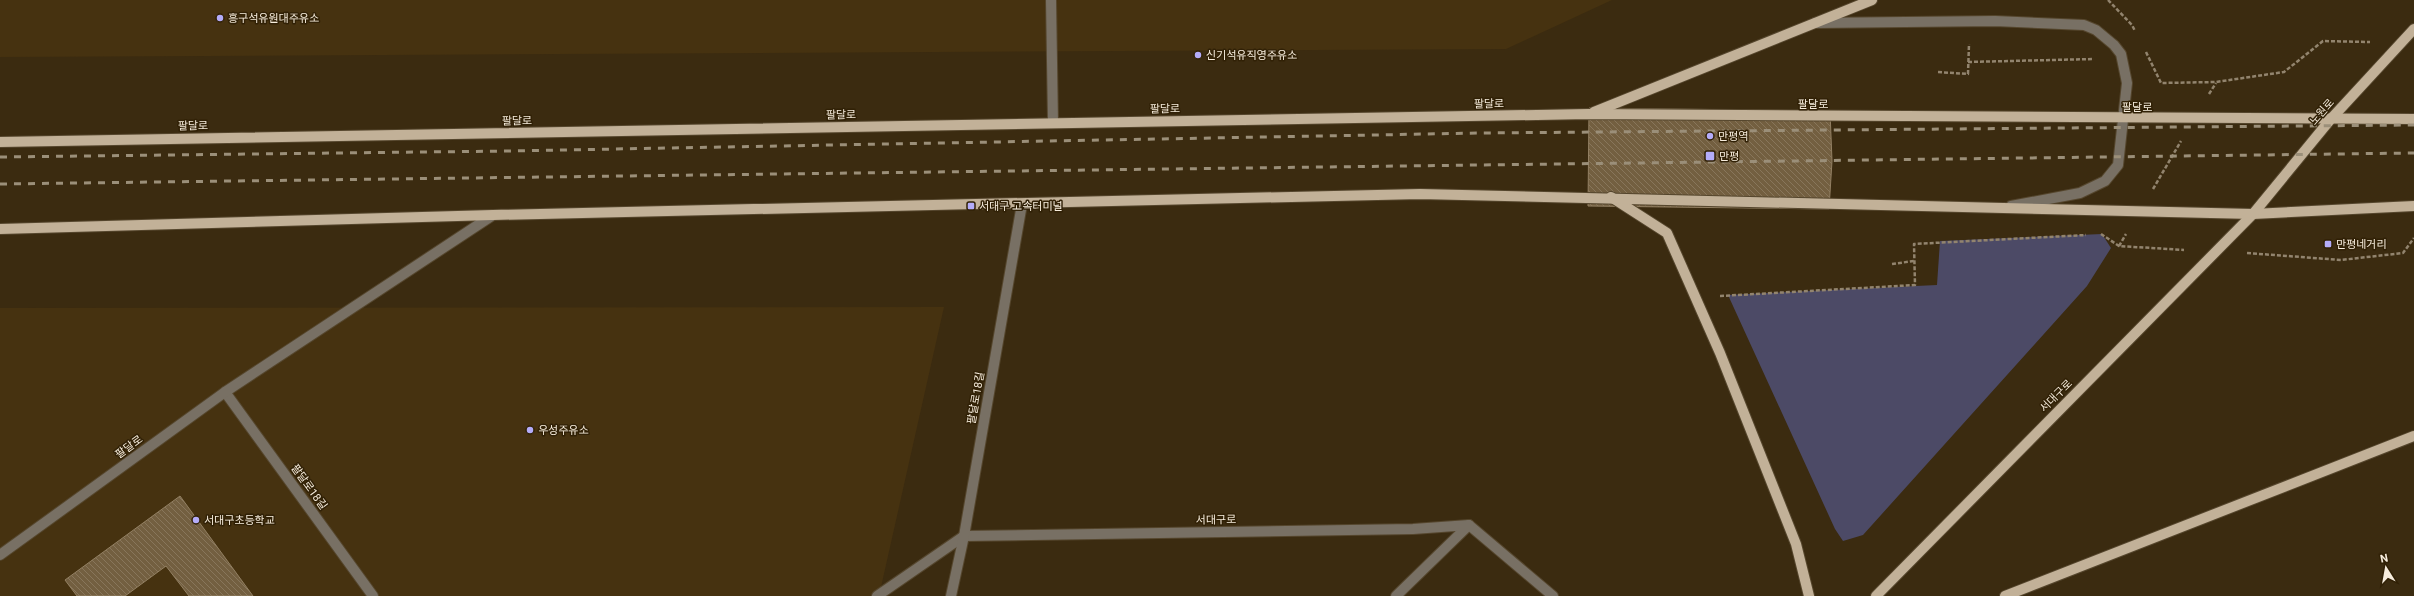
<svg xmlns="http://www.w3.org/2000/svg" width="2414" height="596" viewBox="0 0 2414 596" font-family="Roboto,'Noto Sans KR',sans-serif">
<defs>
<pattern id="building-back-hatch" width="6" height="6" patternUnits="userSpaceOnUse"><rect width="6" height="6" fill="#735f40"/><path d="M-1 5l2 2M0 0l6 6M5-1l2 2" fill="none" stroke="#88765b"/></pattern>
</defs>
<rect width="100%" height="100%" fill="#3b2b10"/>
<g fill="#463210">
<polygon points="0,0 1612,0 1506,49 0,57"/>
<polygon points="944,307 879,596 0,596 0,308"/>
</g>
<polygon fill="#4c4a66" points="2102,234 2111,248 2087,286 1863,535 1843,541 1835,529 1728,295 1937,285 1940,241"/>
<g fill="url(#building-back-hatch)" stroke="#938063">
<polygon points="1589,108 1830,111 1832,161 1829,209 1588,206"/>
<polygon points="180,496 253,596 189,596 166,566 125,596 77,596 65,580"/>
</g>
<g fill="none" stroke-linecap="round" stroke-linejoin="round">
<g stroke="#55462d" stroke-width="12">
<g id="minor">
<polyline points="1051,0 1053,123"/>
<polyline points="1815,23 1995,21 2084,25 2096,30 2114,45 2121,54 2127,83 2118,165 2105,181 2080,193 2011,206"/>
<polyline points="225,392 373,596"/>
<polyline points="964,536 1413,529 1469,525 1553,596"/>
<polyline points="0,555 225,392 493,215"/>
<polyline points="877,596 964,536"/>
<polyline points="951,596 964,536 1022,204"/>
<polyline points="1396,596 1469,525"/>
</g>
</g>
<g stroke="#55462d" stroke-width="12">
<g id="major">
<polyline points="1594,112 1872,0"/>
<polyline points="0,142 1588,114 2414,119"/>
<polyline points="1611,197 1667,233 1720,353 1796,544 1809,596"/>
<polyline points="0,229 493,215 1420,194 2253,214 2414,206"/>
<polyline points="1876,596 2253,214 2330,120 2414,29"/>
<polyline points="2005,596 2414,436"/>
</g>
</g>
<g stroke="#92846e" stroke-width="2.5" stroke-dasharray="4 2" stroke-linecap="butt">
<polyline points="2108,0 2132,25 2135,31"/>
<polyline points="2146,52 2161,83 2216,82 2284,72 2323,41 2370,42"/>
<polyline points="1968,62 2094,59"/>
<polyline points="1938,72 1968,74 1969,44"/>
<polyline points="2209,94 2216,83"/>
<polyline points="2153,189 2181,141"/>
<polyline points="2101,234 2119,246 2184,250"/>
<polyline points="2119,246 2126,234"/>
<polyline points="2247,253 2341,260 2403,253 2414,238"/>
<polyline points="1892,264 1914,261"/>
<polyline points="1720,296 1915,285 1914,244 2086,235"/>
</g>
<use href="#minor" stroke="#787064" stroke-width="10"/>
<use href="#major" stroke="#c2b198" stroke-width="10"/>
<g stroke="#9b8f79" stroke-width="3" stroke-dasharray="7 7" stroke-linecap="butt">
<polyline points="0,157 508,151 1481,133 2414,125"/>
<polyline points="0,184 2414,153"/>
</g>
</g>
<g fill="#b4acf9" stroke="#312106" stroke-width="1.5">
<circle cx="220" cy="18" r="4"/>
<circle cx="1198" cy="55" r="4"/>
<circle cx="1710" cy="136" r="4"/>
<rect x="1705" y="151" width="10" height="10" rx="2"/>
<rect x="967" y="202" width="8" height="8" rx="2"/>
<rect x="2324" y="240" width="8" height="8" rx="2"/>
<circle cx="530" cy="430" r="4"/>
<circle cx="196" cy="520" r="4"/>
</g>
<g text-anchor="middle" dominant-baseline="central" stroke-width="3" stroke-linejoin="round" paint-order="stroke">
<g font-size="11" fill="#f7eddd" stroke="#312106" text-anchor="start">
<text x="228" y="18">흥구석유원대주유소</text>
<text x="1206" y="55">신기석유직영주유소</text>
<text x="1718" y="136">만평역</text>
<text x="1719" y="156">만평</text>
<text x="979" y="206">서대구 고속터미널</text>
<text x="2336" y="244">만평네거리</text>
<text x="538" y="430">우성주유소</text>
<text x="204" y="520">서대구초등학교</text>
</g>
<g font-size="11" fill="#f7eddd" stroke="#312106">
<text transform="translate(1489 104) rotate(-1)">팔달로</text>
<text x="1813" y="104">팔달로</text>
<text x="2137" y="107">팔달로</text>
<text transform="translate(1165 109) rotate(-1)">팔달로</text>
<text transform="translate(2322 112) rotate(-49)">노원로</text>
<text transform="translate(841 115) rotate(-1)">팔달로</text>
<text transform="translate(517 121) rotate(-1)">팔달로</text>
<text transform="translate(193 126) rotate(-1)">팔달로</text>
<text transform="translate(2056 396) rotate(-45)">서대구로</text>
<text transform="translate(976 398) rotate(-80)">팔달로18길</text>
<text transform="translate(129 447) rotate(-36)">팔달로</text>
<text transform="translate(309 487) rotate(54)">팔달로18길</text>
<text transform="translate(1216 520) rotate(-1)">서대구로</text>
</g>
</g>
<g transform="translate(2386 568) rotate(349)" stroke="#312106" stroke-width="3" paint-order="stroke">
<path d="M0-3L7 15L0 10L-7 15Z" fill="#f7eddd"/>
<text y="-6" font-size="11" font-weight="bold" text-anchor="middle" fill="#f7eddd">N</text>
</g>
</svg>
